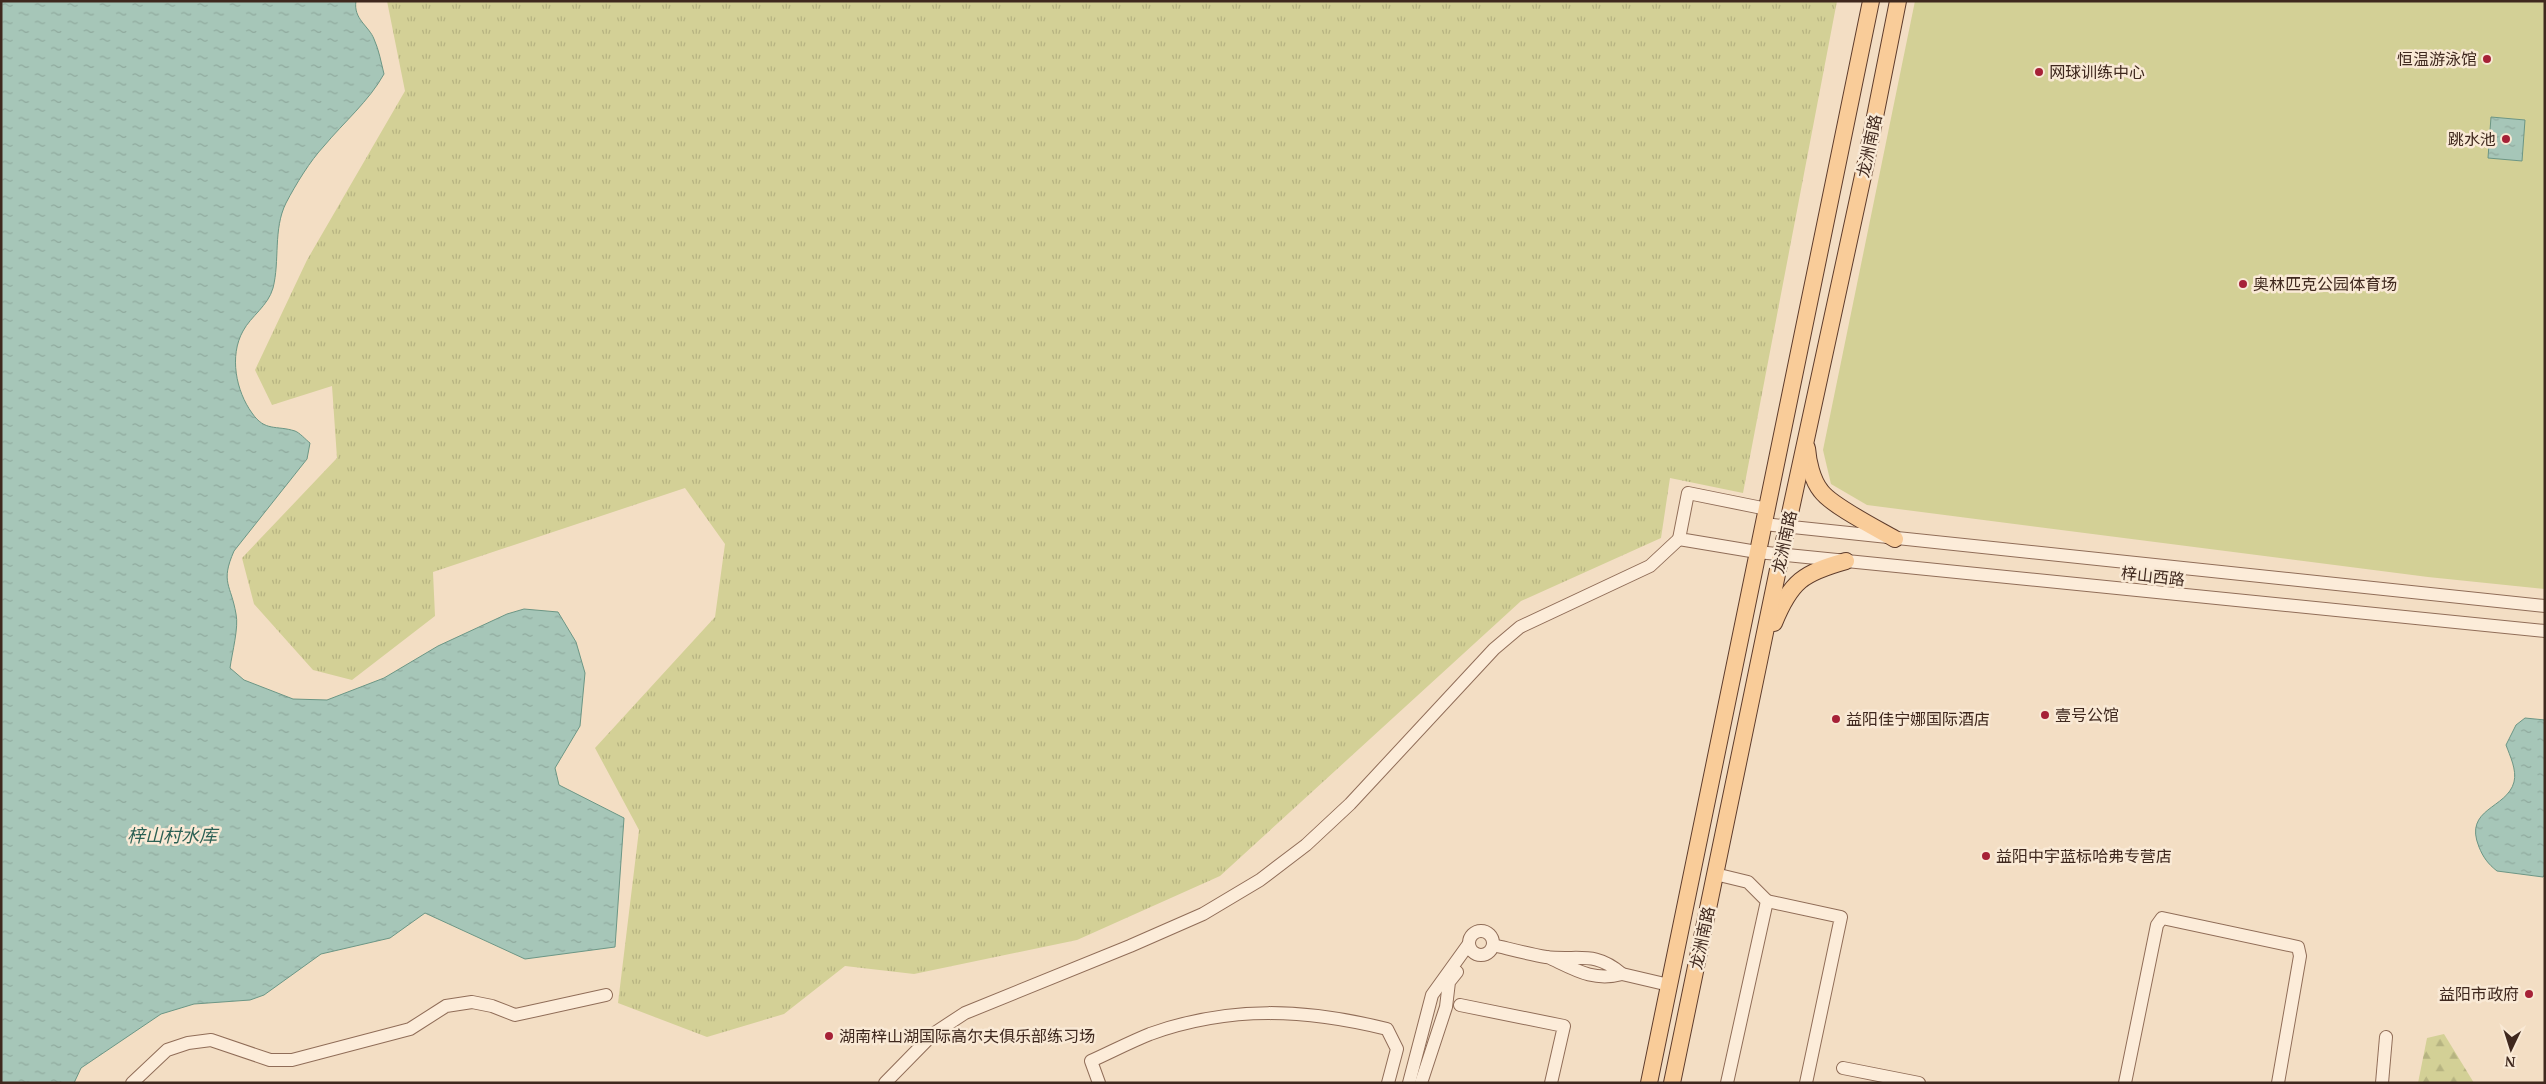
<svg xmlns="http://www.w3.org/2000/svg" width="2546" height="1084" viewBox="0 0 2546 1084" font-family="'PT Serif','Noto Sans SC',serif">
<defs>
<pattern id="grass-tufts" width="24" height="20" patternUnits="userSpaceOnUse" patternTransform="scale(1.25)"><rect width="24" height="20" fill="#d3d096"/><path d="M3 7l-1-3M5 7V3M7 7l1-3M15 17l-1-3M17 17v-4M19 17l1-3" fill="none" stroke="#b6b381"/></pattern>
<pattern id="forest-firs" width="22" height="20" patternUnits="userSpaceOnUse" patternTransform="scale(1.25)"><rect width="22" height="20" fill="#d3d096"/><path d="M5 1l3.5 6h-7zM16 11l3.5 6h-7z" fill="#b6b381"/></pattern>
<pattern id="water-ripples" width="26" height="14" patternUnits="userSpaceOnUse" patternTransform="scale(1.25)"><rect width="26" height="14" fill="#a6c6b8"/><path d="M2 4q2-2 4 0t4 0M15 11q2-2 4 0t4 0" fill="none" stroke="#90aa9e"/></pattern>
</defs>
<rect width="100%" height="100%" fill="#f3dec4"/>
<polygon fill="url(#grass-tufts)" points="387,1 1837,1 1743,493 1670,478 1661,538 1521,601 1220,876 1077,940 914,974 845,966 784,1014 707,1037 618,1003 639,830 595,748 715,617 725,544 685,488 433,572 435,616 352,680 313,670 254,604 242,558 337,458 332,386 272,405 255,370 307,260 405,91"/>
<polygon fill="url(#forest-firs)" points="2444,1034 2474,1083 2418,1083 2427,1038"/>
<polygon fill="#d3d096" points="1915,1 2545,1 2545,589 2428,577 1867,505 1831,484 1823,450"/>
<g fill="url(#water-ripples)" stroke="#6c9685">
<path d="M1,1H356C353,19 369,26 374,39C379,50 381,62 384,74C369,101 344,122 324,146C310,161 296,184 286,203C273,229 280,261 273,288C268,306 251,316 243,331C229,356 236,391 252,413C265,432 276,425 295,431C300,433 305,439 310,443L307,459L234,551C220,583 231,584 236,614C239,627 232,653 230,668L244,680L293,699L327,700L384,678L438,646L507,614L524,609L558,612L576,642L585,673L580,726L555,768L559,785L624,818L615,947L525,959L425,913L390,938L321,954L264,995L250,1000L194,1004L161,1014L81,1068L74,1083H1Z"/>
<polygon points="2491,117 2525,120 2522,161 2488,158"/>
<path d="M2525,718L2545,720V874L2543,877L2497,871C2488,864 2483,857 2479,847C2463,808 2507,809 2514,782C2517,770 2510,756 2506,745L2516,725Z"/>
</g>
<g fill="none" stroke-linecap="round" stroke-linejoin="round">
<g stroke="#906d58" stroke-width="14">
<g id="minor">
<polyline points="1767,509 1688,493 1679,539 1757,552 2545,631"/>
<polyline points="1764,524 2545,606"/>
<polyline points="1715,874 1748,882 1767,901 1727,1083"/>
<polyline points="1767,901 1841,917 1806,1083"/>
<circle cx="1481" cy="943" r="12"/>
<path d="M1493,945C1510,949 1528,954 1546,957C1578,961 1594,950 1622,974C1593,982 1574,969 1548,957"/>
<polyline points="1622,974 1669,985"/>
<polyline points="1460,1005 1564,1026 1551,1083"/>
<polyline points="1843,1068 1919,1083"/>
<polyline points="132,1083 167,1050 188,1043 211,1040 270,1060 292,1060 410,1029 446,1006 472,1002 492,1006 515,1015 606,995"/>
<polyline points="885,1083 933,1034 965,1013 1130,946 1203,914 1260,880 1306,845 1350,804 1494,649 1520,627 1650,566 1679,539"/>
<path d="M1099,1083L1091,1061C1111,1052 1130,1042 1150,1034C1231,1005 1305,1009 1387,1029L1397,1049L1388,1083"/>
<polyline points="1409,1083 1432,995 1468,945"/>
<polyline points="1421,1083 1446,1007 1449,982 1457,972"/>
<polyline points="2125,1083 2157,925 2162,918 2298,947 2300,956 2278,1083"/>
<polyline points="2382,1083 2386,1037"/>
</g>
</g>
<g stroke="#5e3c2c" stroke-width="18">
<g id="major">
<path d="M1807,448C1808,461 1812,480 1821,491C1832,506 1878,529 1895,539"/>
<path d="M1774,623C1791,581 1803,573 1846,561"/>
<polyline points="1649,1083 1871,1"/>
<polyline points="1672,1083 1781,555 1866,162 1898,1"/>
</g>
</g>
<use href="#minor" stroke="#fcecd9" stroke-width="12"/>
<use href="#major" stroke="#f9cc99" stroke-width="16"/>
</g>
<g fill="#a62137" stroke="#f9e9d5" stroke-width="2">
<circle cx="2487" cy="59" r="5"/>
<circle cx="2039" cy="72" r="5"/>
<circle cx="2506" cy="139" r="5"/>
<circle cx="2243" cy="284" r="5"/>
<circle cx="2045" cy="715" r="5"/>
<circle cx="1836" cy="719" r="5"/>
<circle cx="1986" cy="856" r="5"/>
<circle cx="2529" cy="994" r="5"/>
<circle cx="829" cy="1036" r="5"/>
</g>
<g text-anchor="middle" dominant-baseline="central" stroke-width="5" stroke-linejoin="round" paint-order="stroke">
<g font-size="16" fill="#3f281e" stroke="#f9e9d5" text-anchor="start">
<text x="2477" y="59" text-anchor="end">恒温游泳馆</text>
<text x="2049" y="72">网球训练中心</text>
<text x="2496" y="139" text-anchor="end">跳水池</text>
<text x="2253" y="284">奥林匹克公园体育场</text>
<text x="2055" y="715">壹号公馆</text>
<text x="1846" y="719">益阳佳宁娜国际酒店</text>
<text x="1996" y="856">益阳中宇蓝标哈弗专营店</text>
<text x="2519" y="994" text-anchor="end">益阳市政府</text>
<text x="839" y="1036">湖南梓山湖国际高尔夫俱乐部练习场</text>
</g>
<g font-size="16" fill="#3f281e" stroke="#f9e9d5">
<text transform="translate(1869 146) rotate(-78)">龙洲南路</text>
<text transform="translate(1784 542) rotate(-78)">龙洲南路</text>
<text transform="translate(2153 576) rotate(6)">梓山西路</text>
<text transform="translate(1702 938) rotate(-78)">龙洲南路</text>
</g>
<g font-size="18" font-style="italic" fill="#2b6054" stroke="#f9e9d5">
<text x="172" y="835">梓山村水库</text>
</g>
</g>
<rect width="2546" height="1084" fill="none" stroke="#3f281e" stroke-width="5"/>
<g transform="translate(2511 1049) rotate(184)" stroke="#f9e9d5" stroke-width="4" paint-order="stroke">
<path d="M0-4L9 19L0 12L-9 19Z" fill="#3f281e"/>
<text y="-8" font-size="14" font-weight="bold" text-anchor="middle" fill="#3f281e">N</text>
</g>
</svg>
